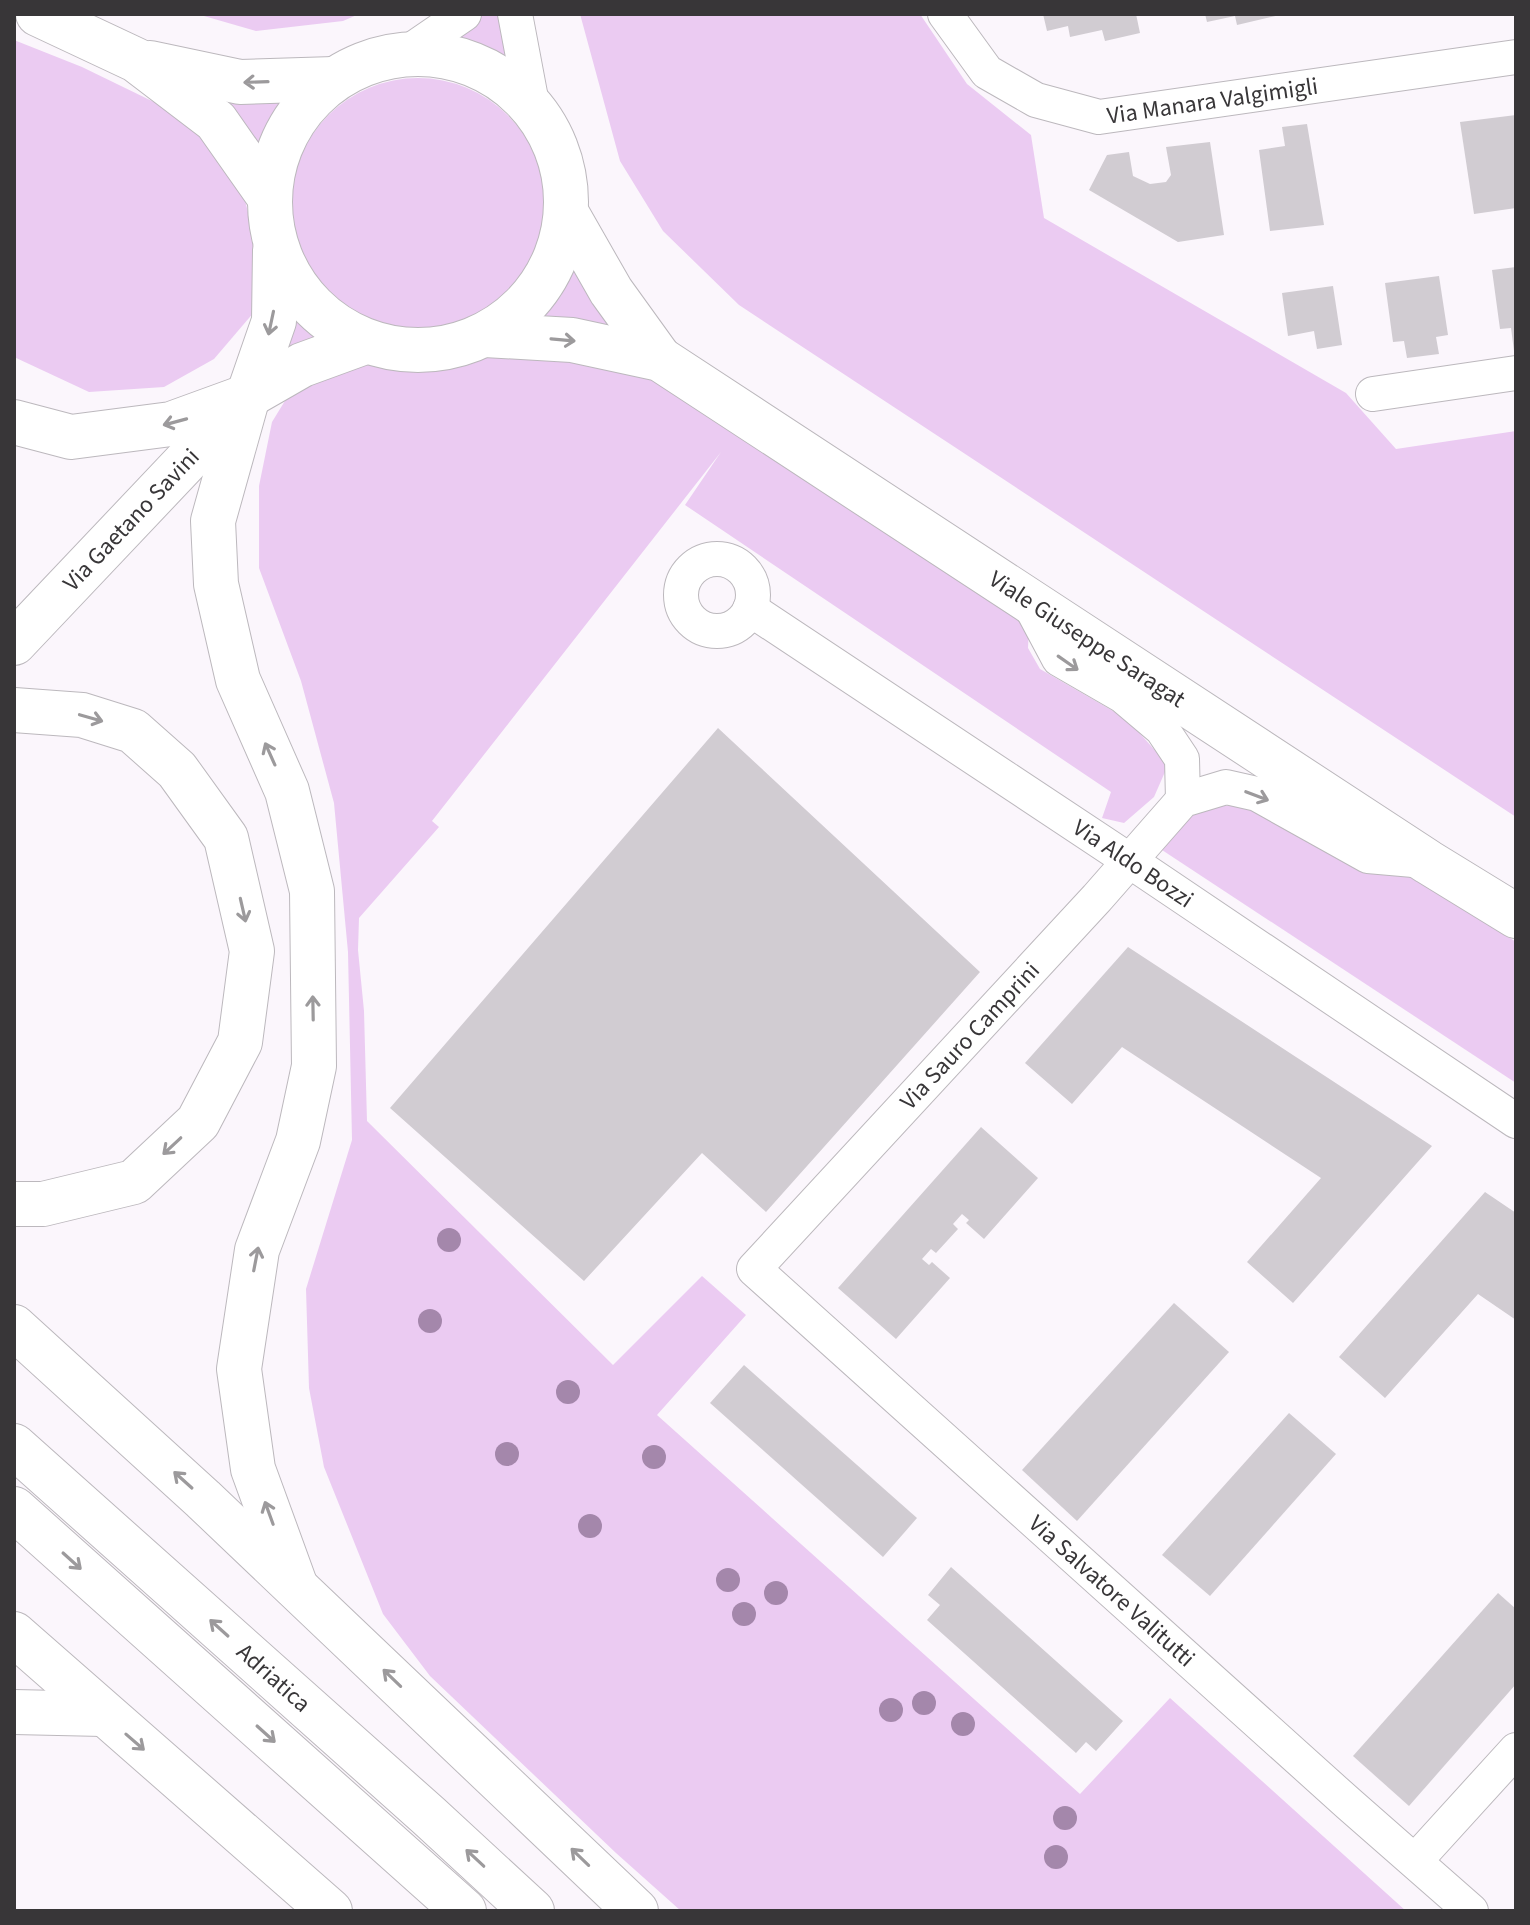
<svg xmlns="http://www.w3.org/2000/svg" width="1530" height="1925" viewBox="0 0 1530 1925" font-family="'Source Sans 3',sans-serif">
<rect width="100%" height="100%" fill="#fbf6fc"/>
<g fill="#ebcbf2">
<polygon points="197,14 359,14 343,21 256,31"/>
<polygon points="478,14 501,14 511,66 479,49 446,39"/>
<polygon points="580,14 920,14 967,84 1031,135 1044,218 1346,393 1396,449 1516,431 1516,817 739,305 663,231 620,161"/>
<polygon points="14,40 82,67 191,120 242,188 260,261 255,311 214,359 164,387 89,392 14,357"/>
<circle cx="418" cy="205" r="127"/>
<polygon points="195,89 296,95 275,124 264,158"/>
<polygon points="574,259 637,347 529,324 561,296"/>
<polygon points="294,310 311,329 332,344 267,373"/>
<polygon points="484,356 592,358 652,380 1029,626 1028,648 1040,669 1127,719 1168,765 1154,797 1124,823 1102,818 1111,792 685,505 721,452 432,821 439,827 359,918 358,950 364,1011 367,1121 613,1365 702,1276 746,1315 657,1415 1080,1794 1170,1698 1406,1911 681,1911 616,1853 430,1676 383,1614 324,1467 309,1388 306,1289 352,1140 348,952 334,803 301,681 259,568 259,486 272,422 291,391 370,359 402,368 452,367"/>
<polygon points="1243,805 1421,877 1516,942 1516,1083 1162,850 1199,807"/>
</g>
<g fill="#d1ccd2">
<polygon points="1043,14 1136,14 1140,33 1105,41 1102,30 1070,37 1068,26 1047,31"/>
<polygon points="1205,14 1279,14 1280,15 1237,25 1235,16 1207,22"/>
<polygon points="1516,115 1516,208 1474,214 1460,122"/>
<polygon points="1307,124 1324,225 1270,231 1259,150 1285,146 1282,127"/>
<polygon points="1210,142 1224,235 1178,242 1089,190 1107,155 1129,152 1133,176 1150,184 1166,182 1171,175 1166,147"/>
<polygon points="1516,267 1516,351 1514,351 1511,328 1500,329 1492,270"/>
<polygon points="1439,276 1448,335 1436,337 1439,354 1407,358 1404,341 1393,342 1385,283"/>
<polygon points="1333,286 1342,345 1317,349 1314,331 1288,336 1282,293"/>
<polygon points="718,728 980,972 766,1212 702,1153 584,1281 390,1108"/>
<polygon points="1128,947 1432,1146 1293,1303 1247,1262 1321,1178 1122,1047 1072,1104 1025,1063"/>
<polygon points="981,1127 1038,1178 984,1239 966,1223 969,1220 962,1214 953,1224 958,1229 936,1253 931,1249 922,1259 929,1265 932,1262 950,1278 896,1339 838,1288"/>
<polygon points="1485,1192 1516,1213 1516,1320 1478,1294 1385,1398 1339,1357"/>
<polygon points="1174,1303 1229,1352 1077,1521 1022,1470"/>
<polygon points="744,1365 917,1518 883,1557 710,1403"/>
<polygon points="1289,1413 1336,1454 1210,1596 1162,1555"/>
<polygon points="951,1567 1123,1721 1096,1751 1086,1742 1076,1753 927,1620 940,1605 928,1595"/>
<polygon points="1498,1593 1516,1609 1516,1684 1409,1806 1353,1756"/>
</g>
<g fill="none" stroke-linecap="round" stroke-linejoin="round">
<g stroke="#bcb8bd" stroke-width="36">
<g id="street">
<polyline points="515,14 532,104"/>
<path id="s1" d="M945,14L987,72L1036,100L1099,117L1516,57"/>
<polyline points="407,53 464,14"/>
<polyline points="1373,394 1516,373"/>
<circle cx="717" cy="595" r="36"/>
<polyline points="1028,601 1059,659 1123,696 1162,729 1182,759 1183,800"/>
<path id="s2" d="M750,609L1130,861L1516,1121"/>
<path id="s3" d="M1425,861L1368,856L1257,794L1226,787L1183,800L1097,898L754,1269L1349,1804L1471,1911"/>
<polyline points="1415,1861 1516,1750"/>
</g>
</g>
<g stroke="#bcb8bd" stroke-width="46">
<g id="secondary">
<polyline points="38,14 136,60 216,121 268,195"/>
<circle cx="418" cy="202" r="148"/>
<polyline points="150,63 240,82 334,79"/>
<polyline points="567,214 611,291 660,359"/>
<path id="s4" d="M485,335L572,340L660,359L1428,862L1516,916"/>
<polyline points="248,396 274,321 275,250"/>
<path id="s5" d="M14,643L248,396L302,365L365,342"/>
</g>
</g>
<g stroke="#bcb8bd" stroke-width="46">
<g id="highway">
<polyline points="248,396 213,521 216,584 238,680 287,791 312,891 314,1066 298,1141 257,1250 239,1369 253,1469 296,1587"/>
<polyline points="14,422 71,437 171,424 248,396"/>
<polyline points="14,710 82,715 133,731 177,770 226,838 252,951 240,1042 198,1122 134,1182 43,1204 14,1204"/>
<polyline points="14,1327 203,1499 636,1911"/>
<path id="s6" d="M14,1446L429,1816L532,1911"/>
<polyline points="14,1509 464,1911"/>
<polyline points="14,1634 330,1911"/>
<polyline points="14,1712 103,1714"/>
</g>
</g>
<use href="#street" stroke="#fff" stroke-width="34"/>
<use href="#secondary" stroke="#fff" stroke-width="44"/>
<use href="#highway" stroke="#fff" stroke-width="44"/>
</g>
<g fill="#a487ab">
<circle cx="449" cy="1240" r="12"/>
<circle cx="430" cy="1321" r="12"/>
<circle cx="568" cy="1392" r="12"/>
<circle cx="507" cy="1454" r="12"/>
<circle cx="654" cy="1457" r="12"/>
<circle cx="590" cy="1526" r="12"/>
<circle cx="728" cy="1580" r="12"/>
<circle cx="776" cy="1593" r="12"/>
<circle cx="744" cy="1614" r="12"/>
<circle cx="924" cy="1703" r="12"/>
<circle cx="891" cy="1710" r="12"/>
<circle cx="963" cy="1724" r="12"/>
<circle cx="1065" cy="1818" r="12"/>
<circle cx="1056" cy="1857" r="12"/>
</g>
<defs><path id="oneway-shaft" d="M-6 0H5M1.5-3L5.5 0L1.5 3" fill="none" stroke-width="1.6" stroke-linecap="round" stroke-linejoin="round" transform="scale(2)"/></defs>
<g stroke="#9c9a9c">
<use href="#oneway-shaft" transform="translate(256 82) rotate(178)"/>
<use href="#oneway-shaft" transform="translate(271 323) rotate(102)"/>
<use href="#oneway-shaft" transform="translate(563 340) rotate(5)"/>
<use href="#oneway-shaft" transform="translate(175 422) rotate(165)"/>
<use href="#oneway-shaft" transform="translate(1068 663) rotate(35)"/>
<use href="#oneway-shaft" transform="translate(91 718) rotate(16)"/>
<use href="#oneway-shaft" transform="translate(270 754) rotate(-114)"/>
<use href="#oneway-shaft" transform="translate(1257 796) rotate(21)"/>
<use href="#oneway-shaft" transform="translate(243 910) rotate(77)"/>
<use href="#oneway-shaft" transform="translate(313 1008) rotate(-91)"/>
<use href="#oneway-shaft" transform="translate(172 1146) rotate(137)"/>
<use href="#oneway-shaft" transform="translate(256 1259) rotate(-79)"/>
<use href="#oneway-shaft" transform="translate(183 1480) rotate(-138)"/>
<use href="#oneway-shaft" transform="translate(269 1513) rotate(-110)"/>
<use href="#oneway-shaft" transform="translate(72 1561) rotate(42)"/>
<use href="#oneway-shaft" transform="translate(219 1628) rotate(-138)"/>
<use href="#oneway-shaft" transform="translate(392 1678) rotate(-136)"/>
<use href="#oneway-shaft" transform="translate(266 1734) rotate(42)"/>
<use href="#oneway-shaft" transform="translate(135 1742) rotate(41)"/>
<use href="#oneway-shaft" transform="translate(580 1857) rotate(-136)"/>
<use href="#oneway-shaft" transform="translate(475 1858) rotate(-137)"/>
</g>
<g text-anchor="middle" dominant-baseline="central" stroke-width="6" stroke-linejoin="round" paint-order="stroke">
<g font-size="24" fill="#383638" stroke="#fff">
<text stroke="none"><textPath href="#s1" startOffset="308">Via Manara Valgimigli</textPath></text>
<text stroke="none"><textPath href="#s5" startOffset="170">Via Gaetano Savini</textPath></text>
<text stroke="none"><textPath href="#s4" startOffset="688">Viale Giuseppe Saragat</textPath></text>
<text stroke="none"><textPath href="#s2" startOffset="460">Via Aldo Bozzi</textPath></text>
<text transform="translate(970 1036) rotate(-47)">Via Sauro Camprini</text>
<text stroke="none"><textPath href="#s3" startOffset="1378">Via Salvatore Valitutti</textPath></text>
<text stroke="none"><textPath href="#s6" startOffset="348">Adriatica</textPath></text>
</g>
</g>
<rect width="1530" height="1925" fill="none" stroke="#383638" stroke-width="32"/>
</svg>
